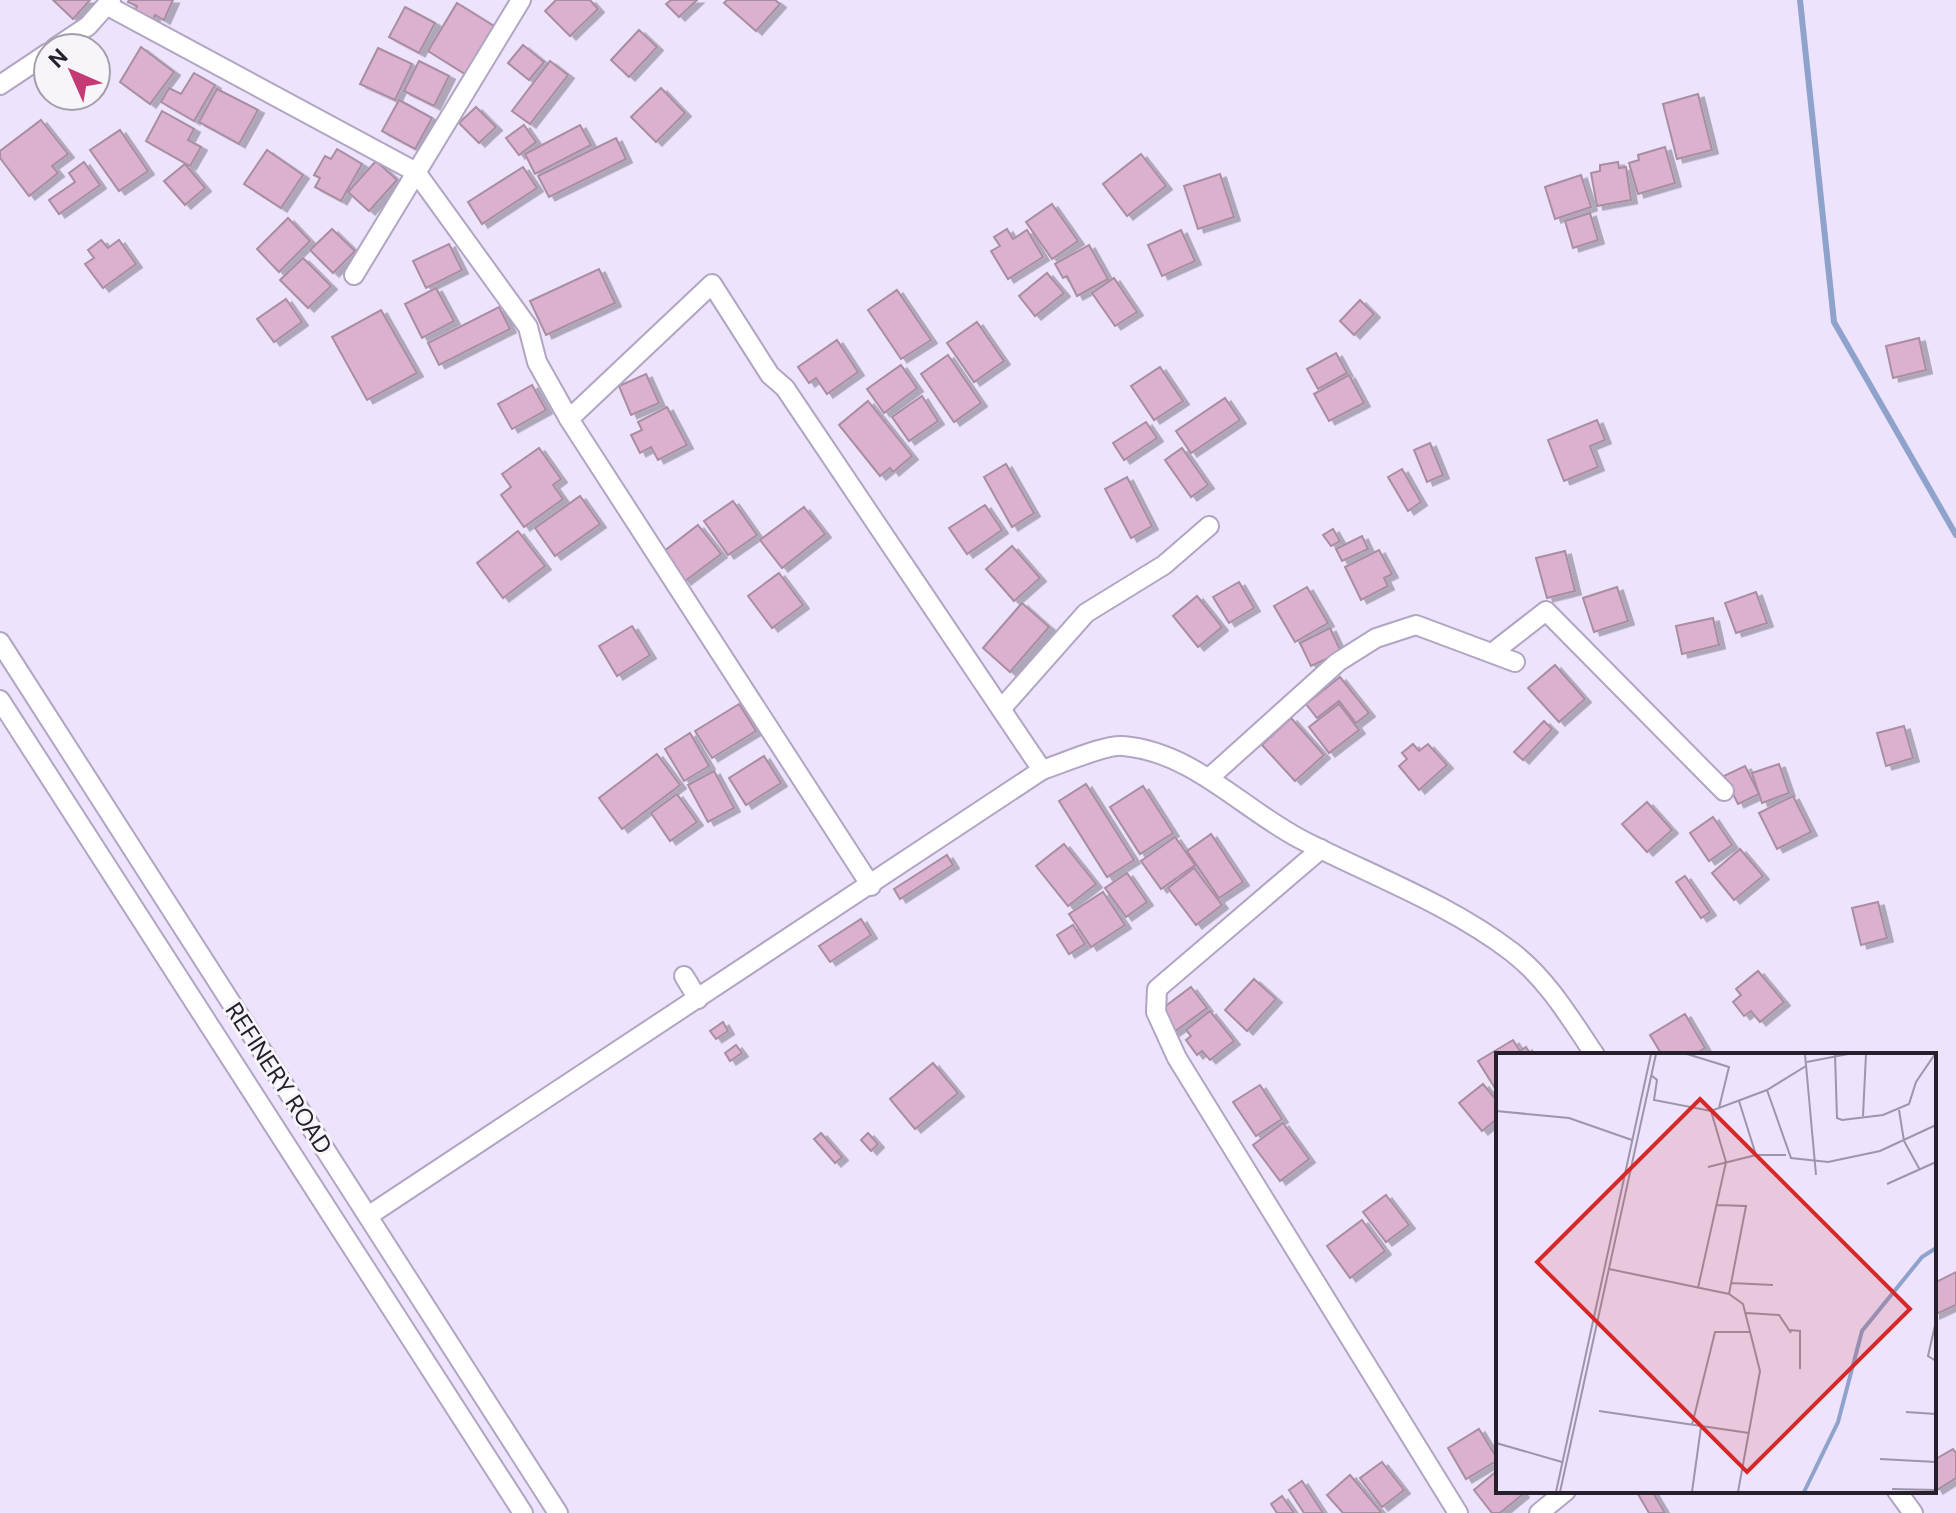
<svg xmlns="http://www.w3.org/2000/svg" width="1956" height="1513" viewBox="0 0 1956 1513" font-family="'DM Sans',sans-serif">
<defs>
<filter id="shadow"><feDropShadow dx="6" dy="3.5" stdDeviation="0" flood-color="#0004"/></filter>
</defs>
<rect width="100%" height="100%" fill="#ede3fc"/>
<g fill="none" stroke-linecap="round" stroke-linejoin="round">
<polyline stroke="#8ea2cb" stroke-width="6" points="1800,0 1834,322 1956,535"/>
</g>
<g fill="#dcb1d0" stroke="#a98da1" stroke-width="2" filter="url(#shadow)">
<polygon points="53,0 90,0 73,19"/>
<polygon points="129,0 173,0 164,20 155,15 152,21 134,13 137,6 128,2"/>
<polygon points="556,0 590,0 598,9 570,36 545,11"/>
<polygon points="671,0 697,0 679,17 666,4"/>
<polygon points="727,0 775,0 780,4 756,31 724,3"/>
<polygon points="457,3 494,26 465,74 428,51"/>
<polygon points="405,7 435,23 419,53 389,37"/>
<polygon points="639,30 657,47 629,77 611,60"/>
<polygon points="523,45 544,62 529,80 508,63"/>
<polygon points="141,47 174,72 150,104 120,82"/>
<polygon points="378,48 412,64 395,100 360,84"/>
<polygon points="419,61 449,76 434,106 404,91"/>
<polygon points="550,61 568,75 530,124 512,111"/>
<polygon points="194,73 215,85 194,121 161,102 169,88 181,94"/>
<polygon points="661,88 685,113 656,142 631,117"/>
<polygon points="217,89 258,110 239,144 199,122"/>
<polygon points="1698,94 1712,150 1677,159 1663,104"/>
<polygon points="399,100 432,118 415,149 382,131"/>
<polygon points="476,107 496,127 479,143 459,123"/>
<polygon points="162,111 194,129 188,140 201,147 190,166 146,141"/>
<polygon points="41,120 68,154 52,166 58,173 29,196 0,158 0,151"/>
<polygon points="524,125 536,142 519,155 506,138"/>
<polygon points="580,125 591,145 535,174 525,154"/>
<polygon points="120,130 148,171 119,191 90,150"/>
<polygon points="616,138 626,159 549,197 538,176"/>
<polygon points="1665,147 1675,183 1638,194 1629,163 1639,160 1638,155"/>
<polygon points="337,149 362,164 341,201 315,187 320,178 314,175 325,156 331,159"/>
<polygon points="267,150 303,175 281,208 244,184"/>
<polygon points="1141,154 1166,186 1127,216 1103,184"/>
<polygon points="376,161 397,180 369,211 348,192"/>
<polygon points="84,162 100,185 59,214 49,200 75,182 69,173"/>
<polygon points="1618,162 1619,168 1626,167 1631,200 1597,206 1591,173 1600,171 1600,165"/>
<polygon points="185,164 205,188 185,205 164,181"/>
<polygon points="523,167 537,188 482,224 468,202"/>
<polygon points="1220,174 1234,217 1198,229 1184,186"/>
<polygon points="1581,175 1591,207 1555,219 1545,187"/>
<polygon points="1052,204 1078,241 1052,259 1026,222"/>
<polygon points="1590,213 1598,240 1573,248 1565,221"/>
<polygon points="288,218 310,241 279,272 257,249"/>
<polygon points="332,229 355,251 333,273 310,250"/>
<polygon points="1007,229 1013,239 1027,230 1043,257 1008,279 991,251 1000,246 994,237"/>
<polygon points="1181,230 1195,261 1162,276 1148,245"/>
<polygon points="101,240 108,248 119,240 136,264 103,288 85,264 94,258 88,250"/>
<polygon points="449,244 462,270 426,288 413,261"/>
<polygon points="1089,245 1108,279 1077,296 1067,276 1063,278 1055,264"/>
<polygon points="303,258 331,286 308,308 280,280"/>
<polygon points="599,269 615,303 546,335 530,301"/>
<polygon points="1047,273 1064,293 1035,316 1019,296"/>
<polygon points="1114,278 1137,312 1115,326 1092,293"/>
<polygon points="436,288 454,321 422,338 405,304"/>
<polygon points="897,290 931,340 901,359 868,310"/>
<polygon points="286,299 302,322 274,342 257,319"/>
<polygon points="1360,300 1374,314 1354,335 1340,321"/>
<polygon points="499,307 510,329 439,365 428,343"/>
<polygon points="381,310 417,373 367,400 332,337"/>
<polygon points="977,322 1004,361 974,382 947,343"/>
<polygon points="1919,338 1926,370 1893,378 1886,346"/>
<polygon points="837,340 858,372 827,394 816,378 809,383 798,367"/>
<polygon points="1336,353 1347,373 1318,389 1307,369"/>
<polygon points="948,355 981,403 954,422 921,374"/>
<polygon points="901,365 917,388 884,413 867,389"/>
<polygon points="1160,367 1183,401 1154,420 1131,386"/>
<polygon points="646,374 659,403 631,415 619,386"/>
<polygon points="1349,375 1364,403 1329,421 1314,394"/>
<polygon points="532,385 546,410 512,429 498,404"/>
<polygon points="922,396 938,421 909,441 892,417"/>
<polygon points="1225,398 1240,420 1191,453 1176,431"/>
<polygon points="868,401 912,456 893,472 890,468 880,476 839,425"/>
<polygon points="667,407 687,445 658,460 651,447 640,453 631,435 642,430 638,422"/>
<polygon points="1597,420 1605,440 1590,446 1598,467 1564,481 1548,440"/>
<polygon points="1146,422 1157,438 1124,460 1113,443"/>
<polygon points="1430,443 1443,475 1427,482 1414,450"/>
<polygon points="539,448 561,479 553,485 563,499 524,527 501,495 511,487 502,474"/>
<polygon points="1182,448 1208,485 1191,497 1165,460"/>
<polygon points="1006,464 1034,513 1012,527 984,477"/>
<polygon points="1402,469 1421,502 1408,511 1388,477"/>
<polygon points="1127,477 1152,526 1131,538 1105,489"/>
<polygon points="580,496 600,524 555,556 535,528"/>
<polygon points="733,501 757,535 728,555 704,521"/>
<polygon points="985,505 1002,530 967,554 949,528"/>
<polygon points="804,507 825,534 782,568 760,540"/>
<polygon points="698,525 721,554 685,581 663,552"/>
<polygon points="1333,529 1340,541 1331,546 1323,535"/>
<polygon points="518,531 545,566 503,598 477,563"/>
<polygon points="1362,536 1368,549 1342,561 1336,549"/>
<polygon points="1012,546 1040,578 1014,601 986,569"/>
<polygon points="1379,550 1392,574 1384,578 1388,586 1361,600 1345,567"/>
<polygon points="1565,551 1575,591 1547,598 1536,558"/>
<polygon points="779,573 803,605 772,628 748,596"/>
<polygon points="1239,582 1254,608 1229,623 1213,597"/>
<polygon points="1307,587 1328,623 1295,642 1274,606"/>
<polygon points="1617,587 1628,621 1594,632 1583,598"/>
<polygon points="1756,592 1767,623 1736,633 1725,603"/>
<polygon points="1197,596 1222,627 1198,647 1173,616"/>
<polygon points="1022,603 1049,627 1010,672 983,648"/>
<polygon points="1713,618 1719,645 1682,654 1676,626"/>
<polygon points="632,626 650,655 617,676 599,646"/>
<polygon points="1330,628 1341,652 1311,666 1300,643"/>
<polygon points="1555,665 1585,699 1559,722 1528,688"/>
<polygon points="1340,677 1369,713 1356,723 1339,701 1317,718 1306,704"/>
<polygon points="739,704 756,731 712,758 695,731"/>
<polygon points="1339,704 1359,730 1329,753 1309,727"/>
<polygon points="1291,718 1324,755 1295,781 1262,745"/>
<polygon points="1544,721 1552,729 1523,760 1514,752"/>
<polygon points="1904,726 1913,758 1886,766 1877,733"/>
<polygon points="690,733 709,766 684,781 665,749"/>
<polygon points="1413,744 1419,751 1428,744 1447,765 1419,790 1399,766 1407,759 1402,753"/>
<polygon points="657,754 680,785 622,829 599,798"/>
<polygon points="764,756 781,783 746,805 729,778"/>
<polygon points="1779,764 1789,793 1762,803 1752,773"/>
<polygon points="1745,766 1759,794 1738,804 1724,776"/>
<polygon points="714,771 734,808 708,822 688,785"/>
<polygon points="1086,784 1134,860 1107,877 1059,801"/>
<polygon points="1143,786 1173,833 1140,854 1110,807"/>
<polygon points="677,794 697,822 670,841 651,813"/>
<polygon points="1793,796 1811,832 1777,849 1759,813"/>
<polygon points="1647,802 1672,830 1647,852 1622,824"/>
<polygon points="1713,817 1732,845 1709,861 1690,833"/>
<polygon points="1211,834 1243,882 1219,898 1187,851"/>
<polygon points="1175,837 1195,865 1161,889 1141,861"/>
<polygon points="1064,844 1096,884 1068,906 1036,866"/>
<polygon points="1740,849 1763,876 1734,900 1712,873"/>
<polygon points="947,855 953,865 900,899 894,889"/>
<polygon points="1194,868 1222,905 1196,925 1168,888"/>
<polygon points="1127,873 1147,902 1126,917 1105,888"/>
<polygon points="1685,876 1710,912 1701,918 1676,882"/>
<polygon points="1103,892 1125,925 1091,947 1069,914"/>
<polygon points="1878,902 1887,938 1861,945 1852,908"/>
<polygon points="861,919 871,935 830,962 819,946"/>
<polygon points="1073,925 1085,944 1069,954 1057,935"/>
<polygon points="1758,971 1784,1002 1760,1022 1751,1011 1744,1016 1733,1002 1741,995 1736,989"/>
<polygon points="1254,979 1276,999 1247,1031 1225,1010"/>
<polygon points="1191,987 1207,1008 1174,1032 1159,1011"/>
<polygon points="1210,1011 1234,1041 1210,1060 1202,1051 1197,1055 1186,1040 1191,1036 1186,1030"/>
<polygon points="1685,1014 1705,1048 1694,1055 1662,1055 1650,1035"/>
<polygon points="723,1022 728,1031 716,1039 710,1031"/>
<polygon points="1513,1040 1520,1051 1526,1047 1531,1055 1498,1055 1498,1093 1478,1061"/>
<polygon points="736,1045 742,1053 730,1061 725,1053"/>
<polygon points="933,1063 958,1093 915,1129 890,1099"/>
<polygon points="1483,1084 1498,1102 1498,1118 1482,1131 1459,1103"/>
<polygon points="1260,1085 1282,1119 1256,1136 1233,1102"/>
<polygon points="1283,1123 1309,1159 1280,1181 1253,1145"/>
<polygon points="821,1133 842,1157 835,1163 814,1139"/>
<polygon points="868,1133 878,1144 871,1151 861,1140"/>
<polygon points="1386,1195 1409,1225 1386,1242 1363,1212"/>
<polygon points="1362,1220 1385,1251 1350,1278 1327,1246"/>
<polygon points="1956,1272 1956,1305 1934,1315 1934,1283"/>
<polygon points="1479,1429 1498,1460 1466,1479 1448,1448"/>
<polygon points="1953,1449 1956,1453 1956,1478 1937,1490 1934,1485 1934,1460"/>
<polygon points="1382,1462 1404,1490 1382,1507 1360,1478"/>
<polygon points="1498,1470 1498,1491 1520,1491 1523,1494 1500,1513 1492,1513 1474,1490"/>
<polygon points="1350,1475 1381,1512 1380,1513 1343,1513 1327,1495"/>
<polygon points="1302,1481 1323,1513 1304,1513 1289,1490"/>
<polygon points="1643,1491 1652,1491 1665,1513 1649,1513 1638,1494"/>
<polygon points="1282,1496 1294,1513 1277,1513 1271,1504"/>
</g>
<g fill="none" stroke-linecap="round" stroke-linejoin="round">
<g stroke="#b1a5c3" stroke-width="22">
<g id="street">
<polyline points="108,6 416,172 528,327 537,362 569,419 871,886"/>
<polyline points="55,48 88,26 111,0"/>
<polyline points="0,85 48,53"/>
<polyline points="354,275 521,0"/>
<polyline points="569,419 712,284 770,375 785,388 1042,770"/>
<polyline points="0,642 558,1513"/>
<polyline points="1492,653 1546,611 1724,791"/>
<polyline points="0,700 523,1513"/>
<polyline points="1001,709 1086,613 1164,565 1209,526"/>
<polyline points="1209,778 1338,662 1376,638 1416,625 1515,662"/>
<polyline points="1321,849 1157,989 1156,1012 1177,1058 1458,1513"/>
<polyline points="684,976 698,999"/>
<path d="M368,1216L1042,770C1061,764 1106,744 1123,746C1194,752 1244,811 1304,841C1373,876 1449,904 1512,952C1548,980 1570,1018 1595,1055"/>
<polyline points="1897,1491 1913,1513"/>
<polyline points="1539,1513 1566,1491"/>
</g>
</g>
<use href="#street" stroke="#fff" stroke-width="18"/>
</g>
<g text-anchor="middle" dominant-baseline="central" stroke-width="6" stroke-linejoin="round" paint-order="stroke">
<g font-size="24" fill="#25202c" stroke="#f7f4fa">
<text transform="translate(279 1078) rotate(57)">REFINERY ROAD</text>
</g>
</g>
<g transform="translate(1496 1053)">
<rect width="440" height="440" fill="#ede3fc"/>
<path fill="none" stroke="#8ea2cb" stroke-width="4" d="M308,439L342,369L366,278L426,204L440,195"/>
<path fill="none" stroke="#9d95a9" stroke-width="2" d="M191,1L233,14L223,55M309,1L320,122M339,1L341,65L346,67L387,62L413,51L420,29L439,1M311,9L352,1M155,22L161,27L158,47L215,58L271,37L310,13M271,37L295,105L332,109L384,98L440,72M243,48L260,102M403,57L408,88L424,117M0,58L73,65L136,87M367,63L370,1M212,114L260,102H290M391,131L440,109M220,152L250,153L233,241M113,216L233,241L247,251L264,318L242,439M235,230L277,232M202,235L230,109L215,58M250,260L283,262L295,280M440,268L432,303L440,308M294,277L304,278V316M103,358L253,380M410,359L440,361M196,372L219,279H255M0,390L66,409M384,406L440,409M396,436L440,437M60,439L155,1M64,439L160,1M196,439L205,374"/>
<path fill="#d62828" fill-opacity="0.15" stroke="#d62828" stroke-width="4" d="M204,46L414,256L251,419L41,209Z"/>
<rect width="440" height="440" fill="none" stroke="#25202c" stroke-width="4"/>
</g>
<g transform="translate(72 72) rotate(315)"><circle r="38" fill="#f7f4fa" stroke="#a39fa8" stroke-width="2"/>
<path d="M0-6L14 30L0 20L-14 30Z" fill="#c43a73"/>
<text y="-12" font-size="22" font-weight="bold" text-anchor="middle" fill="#25202c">N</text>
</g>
</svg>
